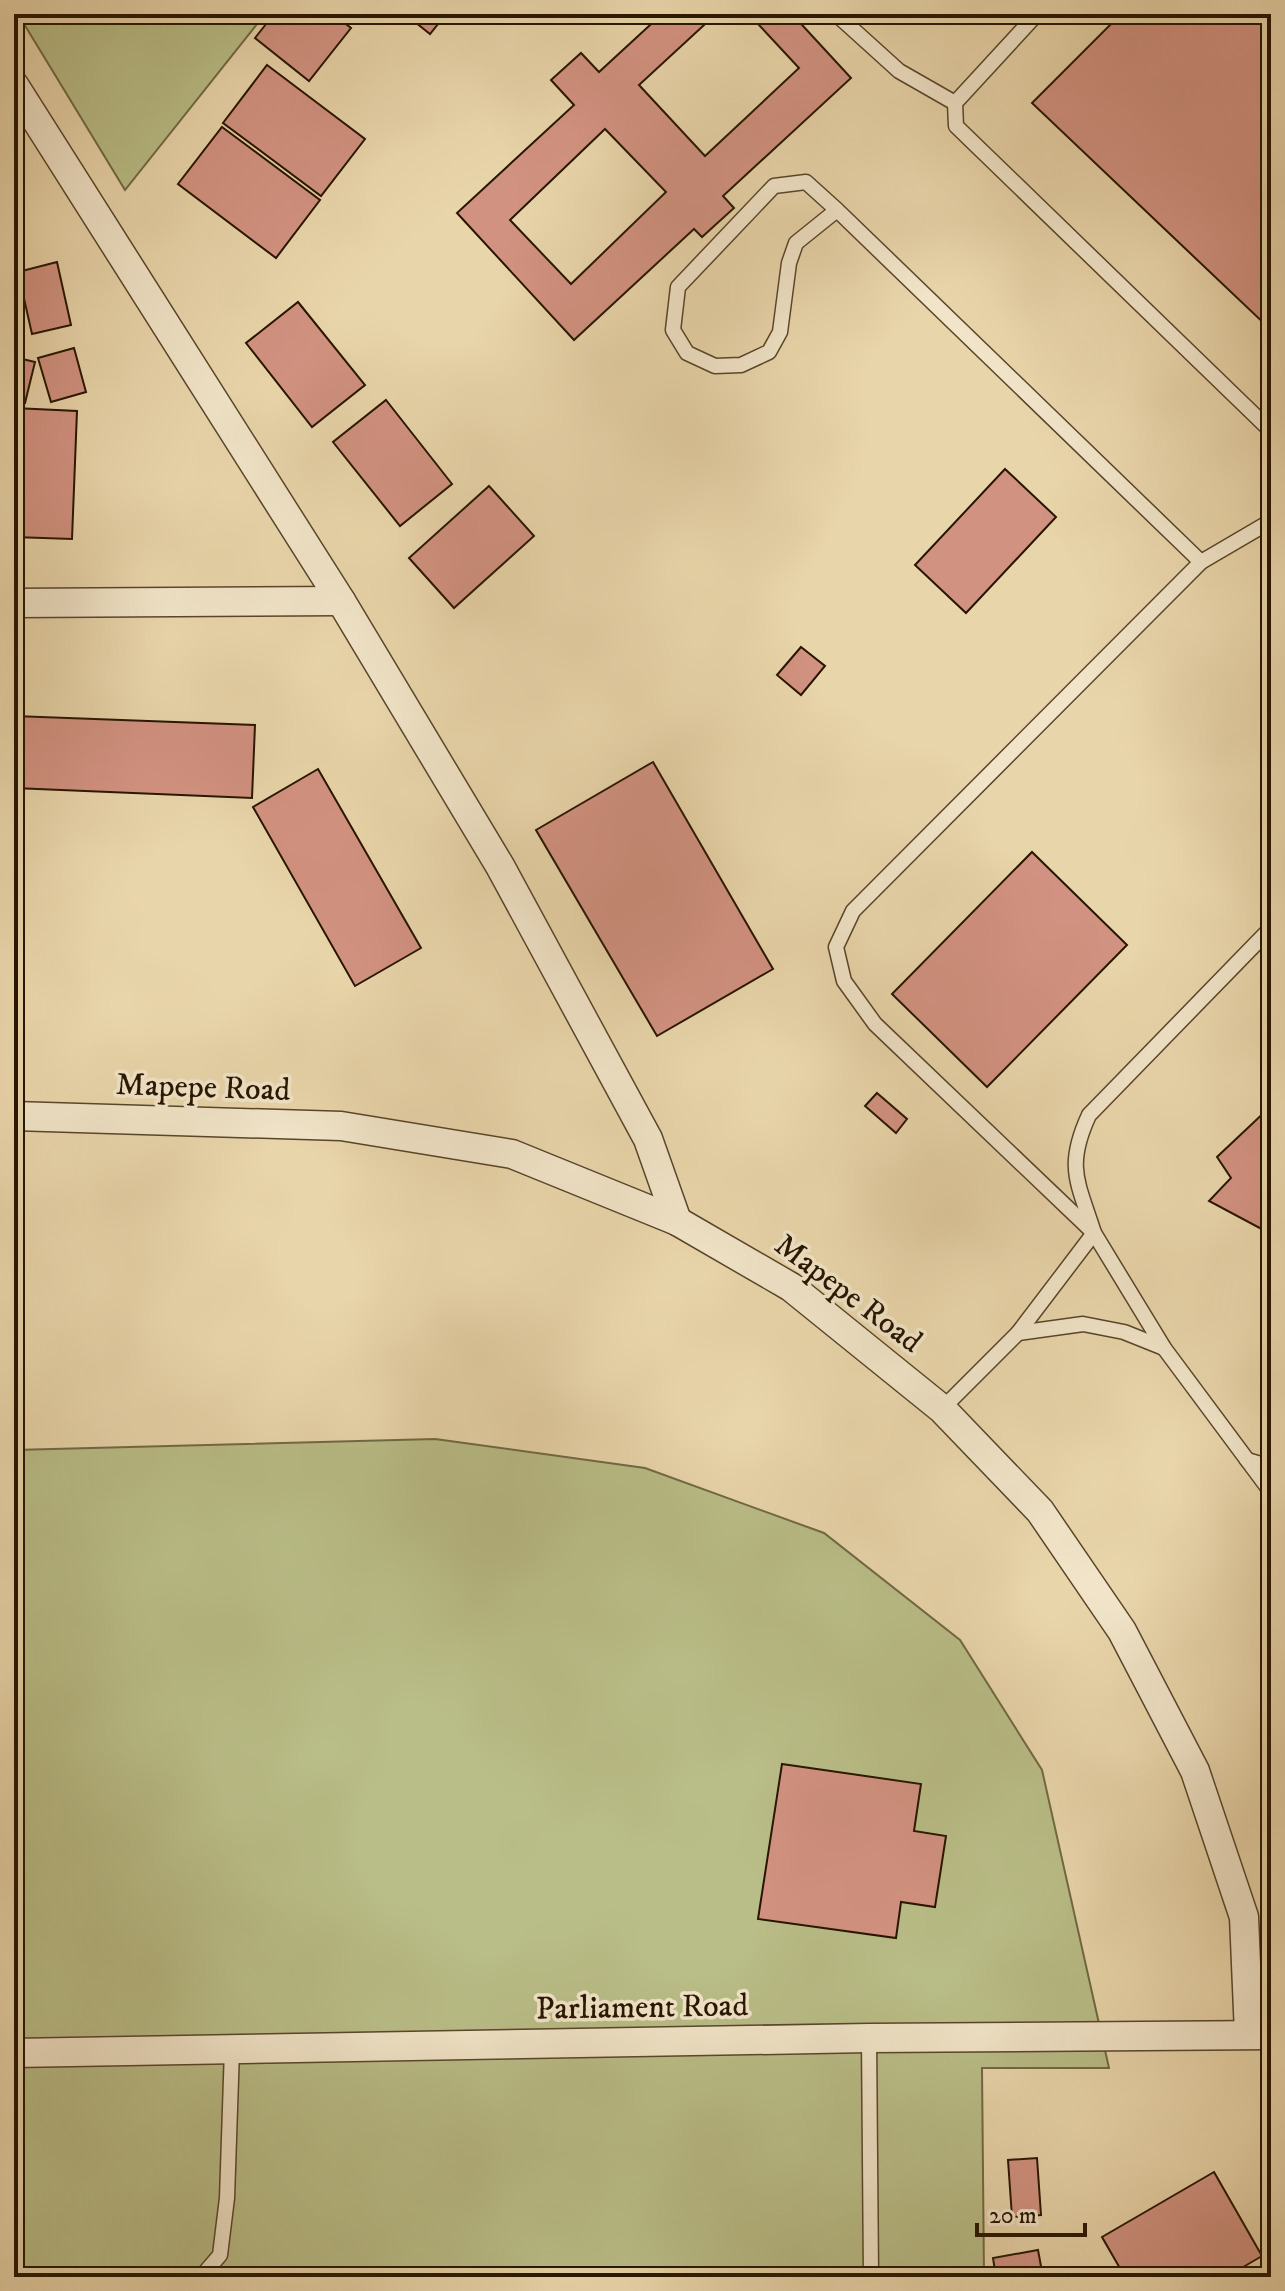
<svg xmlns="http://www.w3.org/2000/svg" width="1285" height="2291" viewBox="0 0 1285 2291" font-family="'IM FELL DW Pica',serif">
<rect width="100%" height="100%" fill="#e9d5aa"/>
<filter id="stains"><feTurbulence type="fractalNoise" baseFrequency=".0025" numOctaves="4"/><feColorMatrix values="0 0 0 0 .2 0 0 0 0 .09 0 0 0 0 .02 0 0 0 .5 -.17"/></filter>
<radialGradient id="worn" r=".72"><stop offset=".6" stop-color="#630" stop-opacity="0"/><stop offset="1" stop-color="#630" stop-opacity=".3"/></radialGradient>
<g fill="#b9bd87" stroke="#706944" stroke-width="2">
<polygon points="18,14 265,14 125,190"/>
<polygon points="435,1439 645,1468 824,1533 960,1640 1042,1770 1109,2068 982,2068 984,2277 14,2277 14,1450"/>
</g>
<g fill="#d29281" stroke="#271500" stroke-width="2" fill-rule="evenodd">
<polygon points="274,14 333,14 351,28 309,81 255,38"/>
<polygon points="405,14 446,14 430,34"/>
<path d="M662,14H716L639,85L705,156L799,68L759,25L771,14H792L851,78L723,196L734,208L702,237L694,229L574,340L457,213L574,105L551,80L581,53L599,72ZM605,129L666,192L571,284L510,220Z"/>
<polygon points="1121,14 1271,14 1271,330 1032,103"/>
<polygon points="267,65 365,139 321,196 223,123"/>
<polygon points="222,127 320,200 276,258 178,184"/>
<polygon points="57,262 71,325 32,334 18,272"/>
<polygon points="298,302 365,385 312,427 246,343"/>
<polygon points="74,348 86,392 51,402 38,358"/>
<polygon points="14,357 35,362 25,403 14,400"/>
<polygon points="386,400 452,484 400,526 333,442"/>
<polygon points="14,408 77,411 72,539 14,537"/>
<polygon points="1005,469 1056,517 966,613 915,565"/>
<polygon points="489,486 534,536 454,608 409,558"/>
<polygon points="801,647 825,666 801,695 777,675"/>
<polygon points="14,716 255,725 252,798 14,788"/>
<polygon points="653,762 773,969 657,1036 536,830"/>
<polygon points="318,769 421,948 355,986 253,807"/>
<polygon points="1032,852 1127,945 987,1087 892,994"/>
<polygon points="877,1093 907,1119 896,1133 865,1106"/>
<polygon points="1271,1106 1271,1234 1209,1201 1231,1178 1217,1157"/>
<polygon points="782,1764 921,1784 914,1831 946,1836 935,1907 901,1902 896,1938 758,1919"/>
<polygon points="1037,2158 1041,2215 1012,2217 1008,2160"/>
<polygon points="1214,2172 1262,2256 1226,2277 1125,2277 1102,2237"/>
<polygon points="1038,2250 1043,2277 996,2277 993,2258"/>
</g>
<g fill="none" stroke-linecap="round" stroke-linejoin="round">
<g stroke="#58452a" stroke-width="17">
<g id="service">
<polyline points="836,14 899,71 955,103"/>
<polyline points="1037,14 955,103 956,126 1271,431"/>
<polyline points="837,210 806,182 774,186 678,287 673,330 687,353 715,366 741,365 769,352 780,332 789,263 796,243 837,210 1201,562"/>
<polyline points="1271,521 1201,562 853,911 836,947 844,981 875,1024 1094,1233 1164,1348 1271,1492"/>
<polyline points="1018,1333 1083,1324 1124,1332 1164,1348"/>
<path d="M942,1409L1018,1333L1094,1233C1078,1182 1065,1167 1089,1115L1271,928"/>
<polyline points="1247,1460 1271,1467"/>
<polyline points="869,2038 871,2277"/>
<polyline points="201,2277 220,2255 227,2198 232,2049"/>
</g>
</g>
<g stroke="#58452a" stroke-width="31">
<g id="minor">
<polyline points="14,85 341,601 500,866 648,1139 677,1221"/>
<polyline points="14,603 341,601"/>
<polyline points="14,1116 341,1126 512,1154 677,1221 791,1287 942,1409 1040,1511 1122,1631 1195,1771 1244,1917 1249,2034"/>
<polyline points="14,2053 869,2038 1271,2035"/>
</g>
</g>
<use href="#service" stroke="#f1e4c8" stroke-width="14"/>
<use href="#minor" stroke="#f1e4c8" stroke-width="28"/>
</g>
<g text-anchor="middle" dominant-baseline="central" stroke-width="7" stroke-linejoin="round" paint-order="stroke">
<g font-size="32" fill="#271500" stroke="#f1e4c8">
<text transform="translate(203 1088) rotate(2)">Mapepe Road</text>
<text transform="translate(848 1294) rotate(37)">Mapepe Road</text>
<text transform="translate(642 2008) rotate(-1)">Parliament Road</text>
</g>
</g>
<rect width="1285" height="2291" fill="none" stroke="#e9d5aa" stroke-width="48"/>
<rect x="16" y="16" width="1253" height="2259" fill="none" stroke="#271500" stroke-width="4"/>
<rect x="24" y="24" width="1237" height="2243" fill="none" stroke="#271500" stroke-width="2"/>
<path d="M977 2223v12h108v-12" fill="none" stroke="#271500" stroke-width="4"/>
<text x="989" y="2223" font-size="24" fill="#271500" stroke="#f1e4c8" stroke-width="6" paint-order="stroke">20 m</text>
<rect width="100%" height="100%" filter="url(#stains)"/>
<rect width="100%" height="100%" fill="url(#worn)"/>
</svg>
